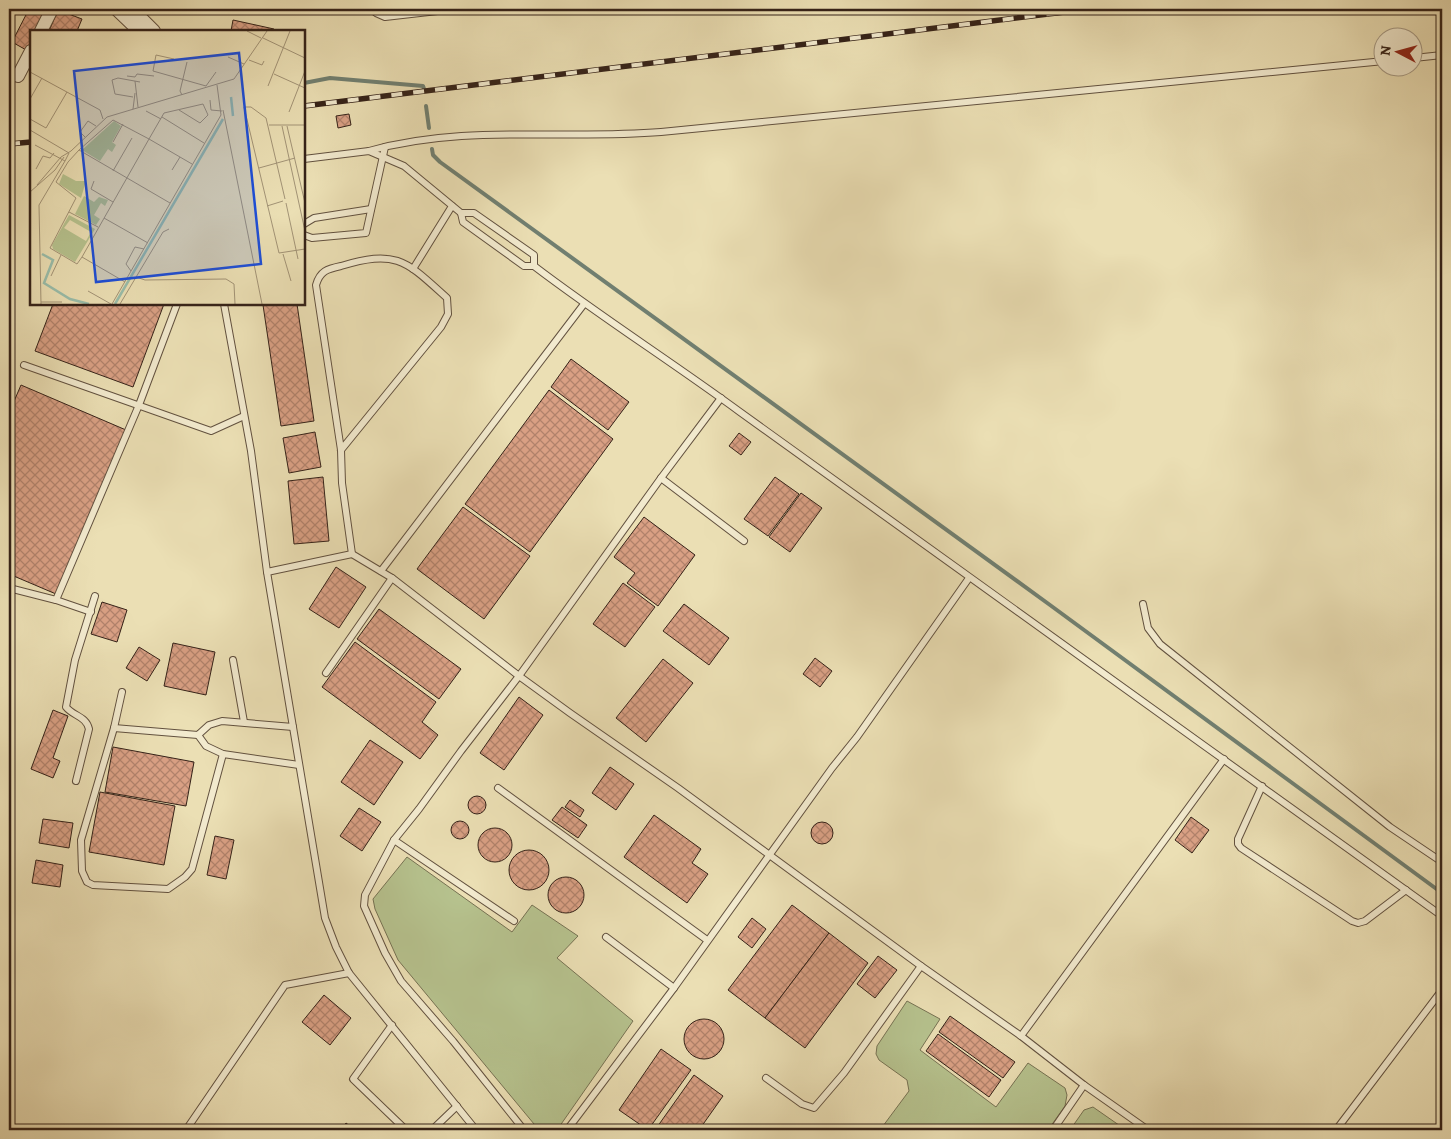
<svg xmlns="http://www.w3.org/2000/svg" width="1451" height="1139" viewBox="0 0 1451 1139" font-family="Alegreya,serif">
<defs>
<pattern id="building-cross-hatch" width="8" height="8" patternUnits="userSpaceOnUse" patternTransform="scale(1.25)"><rect width="8" height="8" fill="#d9a084"/><path d="M0 0l8 8M0 8l8-8" fill="none" stroke="#b1826b"/></pattern>
</defs>
<rect width="100%" height="100%" fill="#ebdfb4"/>
<filter id="stains"><feTurbulence type="fractalNoise" baseFrequency=".004" numOctaves="4"/><feColorMatrix values="0 0 0 0 .2 0 0 0 0 .09 0 0 0 0 .02 0 0 0 .5 -.17"/></filter>
<radialGradient id="worn" r=".72"><stop offset=".6" stop-color="#630" stop-opacity="0"/><stop offset="1" stop-color="#630" stop-opacity=".3"/></radialGradient>
<g fill="#b6c28e" stroke="#767253">
<polygon points="407,857 512,932 532,905 578,936 557,958 633,1021 557,1130 539,1130 398,960 375,909 373,899"/>
<polygon points="907,1001 940,1019 920,1050 996,1107 1028,1063 1065,1088 1067,1095 1065,1106 1048,1130 880,1130 909,1091 907,1080 879,1060 876,1054 877,1046"/>
<polygon points="1093,1107 1126,1130 1070,1130 1084,1110"/>
</g>
<g fill="none" stroke-linecap="round" stroke-linejoin="round">
<g stroke="#717f70" stroke-width="4">
<polyline points="304,83 330,78 423,86 424,89"/>
<polyline points="426,106 429,128"/>
<polyline points="432,149 433,155 440,162 1050,605 1442,893"/>
</g>
</g>
<g fill="url(#building-cross-hatch)" stroke="#352218">
<polygon points="29,9 50,9 38,31 31,31 31,44 28,51 12,42"/>
<polygon points="58,10 82,19 77,31 49,31"/>
<polygon points="233,20 274,29 273,31 231,31"/>
<polygon points="349,114 351,125 338,128 336,116"/>
<polygon points="53,304 164,304 133,387 35,351"/>
<polygon points="270,304 297,304 314,421 281,426 263,305"/>
<polygon points="571,359 629,402 608,430 551,387"/>
<polygon points="21,385 126,430 56,594 9,574 9,413"/>
<polygon points="549,390 613,439 530,552 465,504"/>
<polygon points="315,432 321,467 289,473 283,438"/>
<polygon points="739,433 751,442 741,455 729,446"/>
<polygon points="323,477 329,541 294,544 288,481"/>
<polygon points="775,477 799,494 768,536 744,519"/>
<polygon points="801,493 822,508 790,552 769,537"/>
<polygon points="463,507 530,556 484,619 417,569"/>
<polygon points="644,517 695,555 658,606 627,583 635,573 614,557"/>
<polygon points="336,567 366,587 339,628 309,609"/>
<polygon points="623,583 655,607 625,647 593,624"/>
<polygon points="102,602 127,610 117,642 91,634"/>
<polygon points="684,604 729,638 709,665 663,631"/>
<polygon points="379,609 461,669 439,699 357,639"/>
<polygon points="355,642 436,702 422,722 438,735 420,759 322,687"/>
<polygon points="173,643 215,652 206,695 164,686"/>
<polygon points="139,647 160,660 147,681 126,668"/>
<polygon points="815,658 832,671 820,687 803,674"/>
<polygon points="663,659 693,683 646,742 616,718"/>
<polygon points="519,697 543,715 504,770 480,753"/>
<polygon points="53,710 68,716 53,758 60,761 53,778 31,769"/>
<polygon points="370,740 403,762 374,805 341,782"/>
<polygon points="113,747 194,762 186,806 105,792"/>
<polygon points="610,767 634,784 616,810 592,793"/>
<polygon points="100,792 175,806 164,865 89,852"/>
<circle cx="477" cy="805" r="9"/>
<polygon points="570,800 584,810 580,817 565,807"/>
<polygon points="562,807 587,825 578,838 552,820"/>
<polygon points="359,808 381,822 362,851 340,836"/>
<polygon points="654,815 701,849 692,863 708,874 687,903 624,857"/>
<polygon points="1191,817 1209,830 1192,853 1175,840"/>
<polygon points="43,819 73,823 69,848 39,843"/>
<circle cx="460" cy="830" r="9"/>
<circle cx="822" cy="833" r="11"/>
<circle cx="495" cy="845" r="17"/>
<polygon points="215,836 234,840 226,879 207,875"/>
<circle cx="529" cy="870" r="20"/>
<polygon points="36,860 63,865 60,887 32,883"/>
<circle cx="566" cy="895" r="18"/>
<polygon points="792,905 829,933 765,1018 728,990"/>
<polygon points="752,918 766,929 752,948 738,937"/>
<polygon points="829,933 868,963 805,1048 765,1018"/>
<polygon points="878,956 897,970 875,998 857,984"/>
<polygon points="324,995 351,1018 330,1045 302,1022"/>
<polygon points="950,1016 1015,1062 1003,1078 939,1032"/>
<circle cx="704" cy="1039" r="20"/>
<polygon points="938,1034 1001,1080 989,1097 926,1051"/>
<polygon points="661,1049 691,1070 648,1130 619,1110"/>
<polygon points="694,1075 723,1096 699,1130 655,1130"/>
<polygon points="346,1123 355,1130 341,1130"/>
<polygon points="608,1125 613,1125 619,1130 601,1130"/>
</g>
<g fill="none" stroke-linecap="round" stroke-linejoin="round">
<g stroke="#62513f" stroke-width="8">
<g id="service">
<polyline points="371,9 376,13 385,17 455,9"/>
<polyline points="1414,58 1442,55"/>
<path d="M369,151C464,124 563,140 661,132L1384,61"/>
<path d="M304,159L369,151L404,166L461,213L463,222L524,266H534C601,317 672,362 740,412C973,581 1208,748 1442,916"/>
<polyline points="461,213 474,213 534,255 534,266"/>
<polyline points="304,224 314,218 371,209"/>
<polyline points="304,235 312,238 366,233 385,147"/>
<polyline points="413,269 452,206"/>
<polyline points="224,304 251,451 267,572 325,918 336,947 349,973 476,1130"/>
<polyline points="24,365 211,431 244,416"/>
<path d="M341,450L441,327L448,314L447,298C406,261 397,249 341,266C327,269 320,271 316,285L341,450L342,483L352,554L392,578L519,676L661,478L721,398"/>
<polyline points="661,478 744,541"/>
<polyline points="381,571 584,304"/>
<polyline points="267,572 352,554"/>
<polyline points="9,588 56,600 139,405 177,304"/>
<polyline points="56,600 91,612"/>
<polyline points="1143,604 1148,628 1160,644 1390,827 1442,862"/>
<polyline points="233,660 244,722"/>
<polyline points="326,673 392,578"/>
<polyline points="122,692 114,728 81,840 82,871 87,882 93,885 168,889 185,877 192,869 223,754"/>
<polyline points="114,728 198,735 209,725 222,721 293,727"/>
<polyline points="198,735 206,746 223,754 299,765"/>
<path d="M76,781L89,729C86,716 73,716 66,707L75,660L95,596"/>
<polyline points="1262,786 1238,839 1238,844 1241,848 1352,921 1358,923 1365,921 1406,890"/>
<polyline points="498,788 707,940"/>
<polyline points="394,840 514,921"/>
<polyline points="606,937 674,988"/>
<polyline points="392,1025 353,1079 406,1130"/>
<polyline points="1021,1036 1224,759"/>
<polyline points="766,1078 802,1104 814,1108 844,1073 921,966"/>
<polyline points="186,1130 285,985 349,973"/>
<polyline points="432,1130 457,1106"/>
<polyline points="524,1130 453,1041 401,981 385,953 364,906 365,895 394,840 419,809 461,751 519,676 570,713 678,788 921,966 1021,1036 1084,1085 1148,1130"/>
<polyline points="567,1130 674,988 832,768 857,737 969,578"/>
<polyline points="1053,1130 1084,1085"/>
<polyline points="1336,1130 1442,990"/>
</g>
</g>
<g stroke="#62513f" stroke-width="14">
<g id="minor">
<polyline points="116,9 139,31"/>
<polyline points="132,9 154,31"/>
<polyline points="41,31 52,9"/>
<polyline points="18,76 31,51"/>
</g>
</g>
<use href="#service" stroke="#f2eace" stroke-width="6"/>
<use href="#minor" stroke="#f2eace" stroke-width="12"/>
<g stroke="#352218" stroke-width="5.5">
<g id="rail">
<polyline points="304,106 1089,9"/>
<polyline points="9,144 31,142"/>
</g>
</g>
<use href="#rail" stroke="#f2eace" stroke-width="4" stroke-dasharray="11" stroke-linecap="butt"/>
</g>
<g transform="translate(30 30)">
<rect width="275" height="275" fill="#ebdfb4"/>
<path d="M84,91L91,96L82,112L86,115L82,122L78,119L70,131L52,120ZM33,144L46,151H56L51,168L29,154ZM54,166L64,172L69,167L78,170L75,176L71,173L64,185L70,189L66,195L45,184ZM39,185L65,199L45,232L23,219L22,215ZM40,190L61,202L56,211L34,198Z" fill="#b6c28e" fill-rule="evenodd"/>
<path fill="none" stroke="#99bdaa" stroke-width="2.5" d="M201,67L203,86M12,224L23,230L14,253L40,269L59,274M85,274L193,89"/>
<path fill="none" stroke="#a29376" stroke-width="1" d="M217,1L231,8M233,8L275,28M198,27L214,34M144,29L126,25L123,41L176,56L186,42M219,30L232,35L234,31M0,42L70,80L73,89M244,44L275,58M97,46L105,47L107,44L124,46M105,51L108,77M238,56L260,1M152,65L150,61L157,32M103,67L85,64L82,50L88,48L110,52M0,69L12,48M180,70L181,80L192,81M103,79L105,63M149,80L170,93L178,85L173,74L134,83L119,109L162,134M193,80L232,274M116,81L131,89M259,82L275,41M132,87L174,113M0,89L16,98L37,62M239,95H275M252,96L275,201M257,96L275,173M0,100L39,123L35,131M55,107L50,102L58,91L66,96M83,112L93,94M5,115L35,131L9,175L11,274M49,120L83,90L119,109L52,227L95,252M229,138L265,128M6,139L13,126L20,128L24,123M142,140L150,127M83,141L102,108M64,151L61,159L83,172M7,155L31,127L41,121L77,87L204,49L237,1M0,162L25,140L34,127M255,169L236,88L221,77H214L249,223L275,219M256,173L268,229M237,176L253,171M39,182L68,197M74,188L118,213M253,224L261,251M52,227L47,234L20,218L46,168L26,152L38,132L49,120L140,173M101,241L96,234L105,217L114,219M21,246L31,225M106,247L115,250L196,249L204,254L205,274M58,261L81,274M11,272H32M82,274L191,85L187,55M90,274L133,202L139,199"/>
<path fill="#1d4ed8" fill-opacity="0.15" stroke="#1d4ed8" stroke-width="2.5" d="M209,23L231,234L66,252L44,41Z"/>
<rect width="275" height="275" fill="none" stroke="#352218" stroke-width="2.5"/>
</g>
<rect width="1451" height="1139" fill="none" stroke="#ebdfb4" stroke-width="30"/>
<rect x="10" y="10" width="1431" height="1119" fill="none" stroke="#352218" stroke-width="2.5"/>
<rect x="15" y="15" width="1421" height="1109" fill="none" stroke="#352218"/>
<g transform="translate(1398 52) rotate(276)"><circle r="24" fill="#f2eace" stroke="#a69a85"/>
<path d="M0-4L9 19L0 12L-9 19Z" fill="#8f2418"/>
<text y="-8" font-size="14" font-weight="bold" text-anchor="middle" fill="#352218">N</text>
</g>
<rect width="100%" height="100%" filter="url(#stains)"/>
<rect width="100%" height="100%" fill="url(#worn)"/>
</svg>
